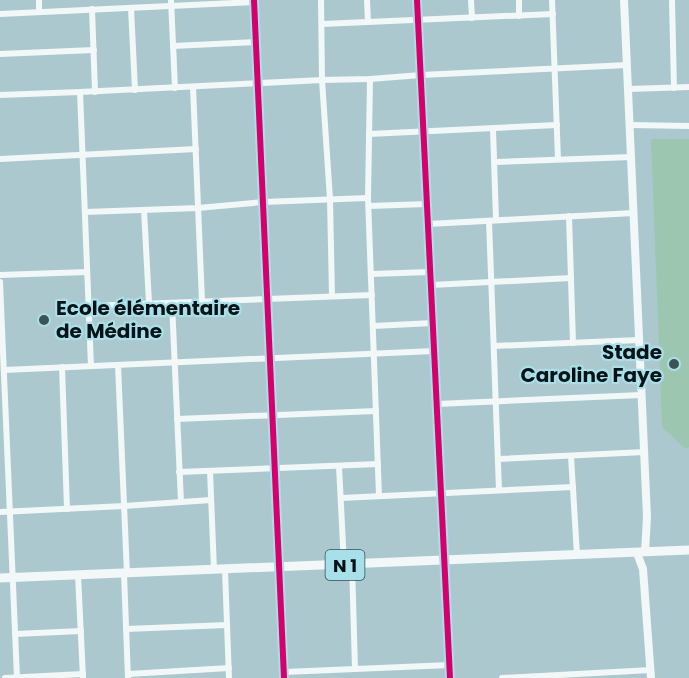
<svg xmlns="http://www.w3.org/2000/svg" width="689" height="678" viewBox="0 0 689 678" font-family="Poppins,sans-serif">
<rect width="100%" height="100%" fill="#aac8cd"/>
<polygon fill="#9dc6b1" points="651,139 689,139 689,447 686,449 662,427"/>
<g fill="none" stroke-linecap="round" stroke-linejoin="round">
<g stroke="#f2f7f8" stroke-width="6">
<polyline points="39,0 39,12"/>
<polyline points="171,0 175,88"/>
<polyline points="254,0 284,678"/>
<polyline points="321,0 322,80 330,199 332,296"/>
<polyline points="367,0 368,22"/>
<polyline points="417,0 450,678"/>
<polyline points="471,0 472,18"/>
<polyline points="519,0 519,16"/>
<polyline points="552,0 558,159"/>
<polyline points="672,0 674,88"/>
<polyline points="131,8 135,90"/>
<polyline points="92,9 95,92"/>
<polyline points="0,14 255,2"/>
<polyline points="322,24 553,14"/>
<polyline points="173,46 256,42"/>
<polyline points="0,54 94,50"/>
<polyline points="370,79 368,198 379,496"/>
<polyline points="193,87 202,301"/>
<polyline points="629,89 689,87"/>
<polyline points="80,92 91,366"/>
<polyline points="0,95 80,92 322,80 370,79 421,75 627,65"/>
<polyline points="630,125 689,126"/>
<polyline points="493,129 496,220"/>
<polyline points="369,134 557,125"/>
<polyline points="0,159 196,149"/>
<polyline points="494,162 632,157"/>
<polyline points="369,206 427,204"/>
<polyline points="144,210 149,303"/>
<polyline points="85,212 198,208 263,202 368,198"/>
<polyline points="569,216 573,343"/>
<polyline points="489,221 499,490"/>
<polyline points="428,224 634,213"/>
<polyline points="371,274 430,272"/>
<polyline points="0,275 87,272"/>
<polyline points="0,282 17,678"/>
<polyline points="431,285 571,278"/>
<polyline points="172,303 181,502"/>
<polyline points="88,306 372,295"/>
<polyline points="373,326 433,323"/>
<polyline points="494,346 639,340"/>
<polyline points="118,365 127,574"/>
<polyline points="62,367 67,509"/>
<polyline points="4,370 434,351"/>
<polyline points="437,404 641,395"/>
<polyline points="177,419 376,411"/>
<polyline points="571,456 577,555"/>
<polyline points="498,459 645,452"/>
<polyline points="339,466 344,565"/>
<polyline points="210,471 214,570"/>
<polyline points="179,472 378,464"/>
<polyline points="341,498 573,487"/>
<polyline points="0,512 124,506 211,500"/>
<polyline points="352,564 355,669"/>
<polyline points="225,570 229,678"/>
<polyline points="124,574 128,678"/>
<polyline points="78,575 83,678"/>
<polyline points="126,629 227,625"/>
<polyline points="15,634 81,631"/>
<polyline points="284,672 450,665"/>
<polyline points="128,674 229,668"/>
<polyline points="5,678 83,674"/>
<polyline points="502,678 651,670"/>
</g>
<g stroke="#f2f7f8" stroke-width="8">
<polyline points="624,0 647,517 645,552"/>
<polyline points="637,553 643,569 651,678"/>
</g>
<polyline stroke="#f2f7f8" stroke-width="9" points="0,578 689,550"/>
<g stroke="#a8e0e9" stroke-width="10">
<g id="cycleway">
<polyline points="254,0 284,678"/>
<polyline points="417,0 450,678"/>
</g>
</g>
<use href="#cycleway" stroke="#d6006c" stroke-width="6"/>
</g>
<g fill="#3b5256" stroke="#a8e0e9" stroke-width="2">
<circle cx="44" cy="320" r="6"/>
<circle cx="674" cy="364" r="6"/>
</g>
<g text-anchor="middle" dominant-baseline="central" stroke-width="4.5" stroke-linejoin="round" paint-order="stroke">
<rect fill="#a8e0e9" stroke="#325055" stroke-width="1.5" x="325.5" y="550" width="39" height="30" rx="4.5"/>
<g font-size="18" font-weight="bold" fill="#001216">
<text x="345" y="565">N 1</text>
</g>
<g font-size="20" font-weight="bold" fill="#001216" stroke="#a8e0e9" text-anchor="start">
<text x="56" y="308">Ecole élémentaire<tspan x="56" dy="23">de Médine</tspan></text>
<text x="662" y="352" text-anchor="end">Stade<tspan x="662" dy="23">Caroline Faye</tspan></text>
</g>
</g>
</svg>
